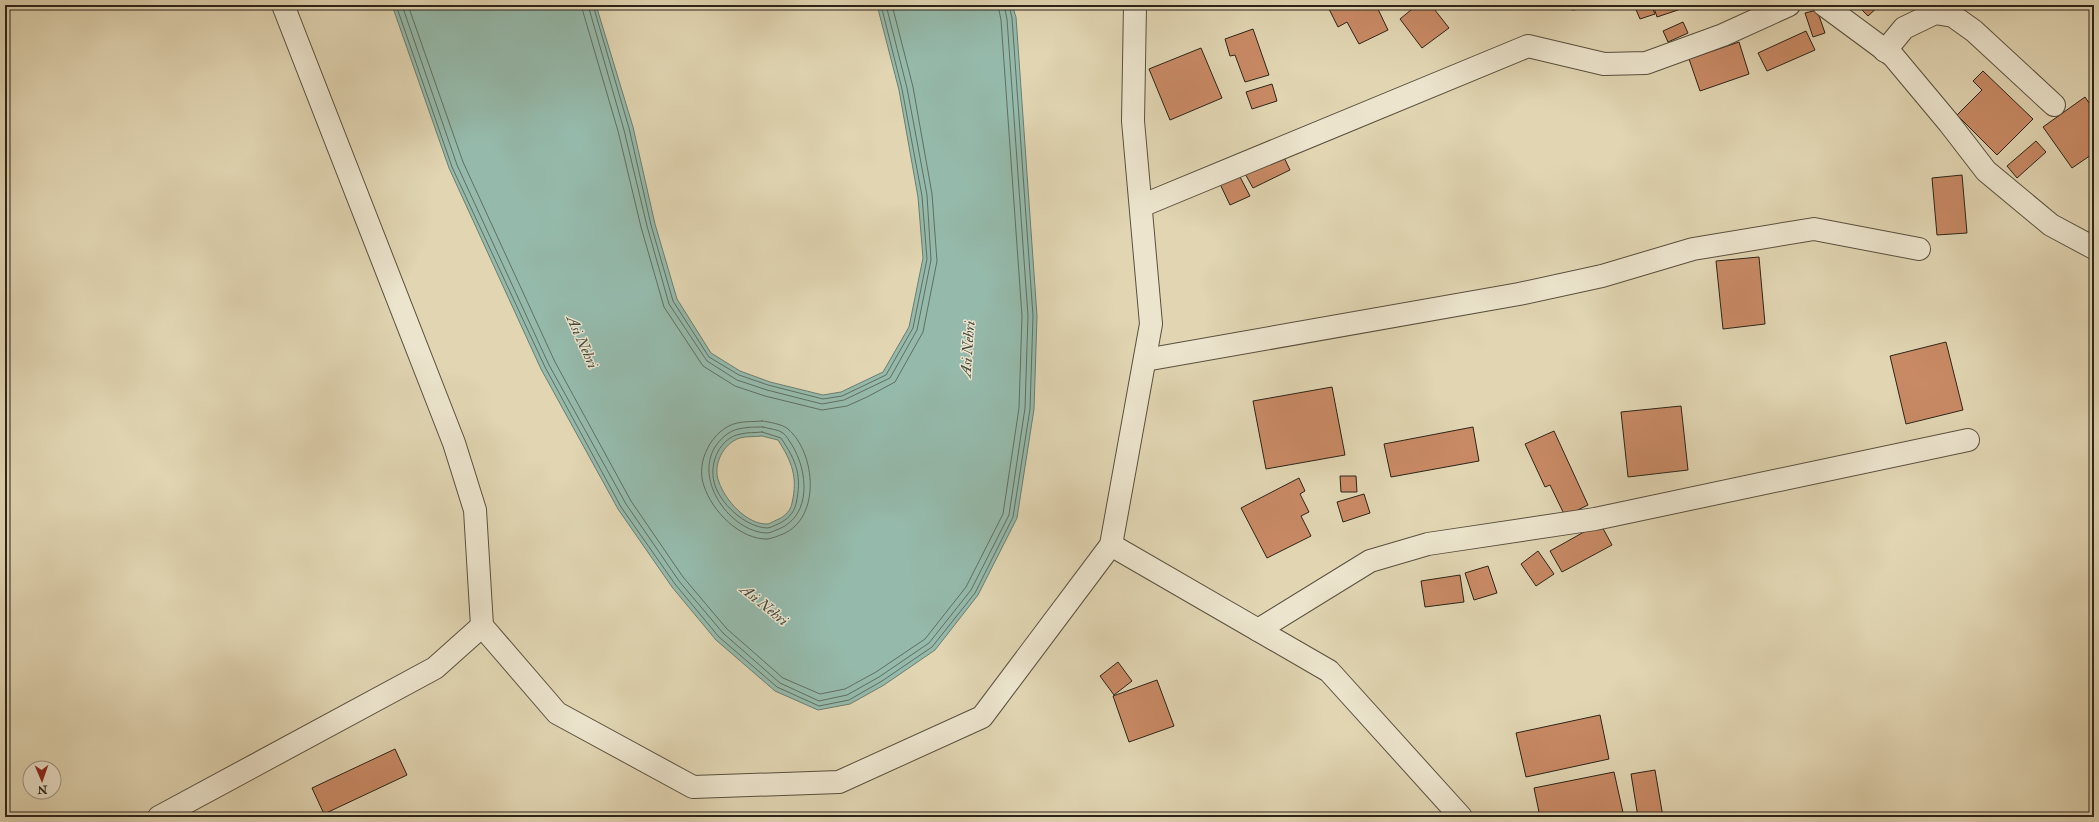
<svg xmlns="http://www.w3.org/2000/svg" width="2099" height="822" viewBox="0 0 2099 822" font-family="'IM FELL Double Pica',serif">
<rect width="100%" height="100%" fill="#e1d5b2"/>
<filter id="stains"><feTurbulence type="fractalNoise" baseFrequency=".005" numOctaves="4"/><feColorMatrix values="0 0 0 0 .2 0 0 0 0 .09 0 0 0 0 .02 0 0 0 .5 -.17"/></filter>
<radialGradient id="worn" r=".72"><stop offset=".6" stop-color="#630" stop-opacity="0"/><stop offset="1" stop-color="#630" stop-opacity=".3"/></radialGradient>
<path fill="#95b9aa" stroke="#6b7d70" fill-rule="evenodd" d="M392,5H596L633,127L655,224L677,299L711,353L740,371L770,382L823,395L841,392L883,372L909,327L923,258L918,197L899,90L877,5H1012L1016,17L1037,316L1034,409L1017,518L978,595L935,650L884,685L850,704L818,710L775,691L716,640L672,587L618,509L541,369L449,168ZM762,436L778,440C792,462 798,477 792,503C791,510 785,516 779,519C776,520 771,523 768,524C747,525 725,500 719,482C712,466 723,443 740,438C747,436 755,437 762,436Z"/>
<g fill="none" stroke-linecap="round" stroke-linejoin="round">
<g stroke="#606e61" stroke-width="1">
<polyline points="396,5 452,167 545,367 621,507 675,584 719,637 777,687 819,706 849,700 882,681 932,647 975,593 1013,517 1030,409 1033,316 1012,18 1009,5"/>
<polyline points="402,5 457,165 549,365 626,504 679,581 723,633 780,683 819,701 847,695 879,677 929,643 971,590 1009,515 1025,408 1028,316 1007,19 1004,5"/>
<polyline points="408,5 463,162 555,362 631,501 683,577 727,629 783,678 820,694 845,689 876,672 925,639 966,587 1003,514 1019,408 1022,316 1001,20 998,5"/>
<polyline points="581,5 618,131 641,227 664,307 703,366 735,386 765,396 822,410 847,406 867,397 895,382 923,332 937,261 932,194 913,87 892,5"/>
<polyline points="588,5 624,130 647,226 669,304 707,361 737,380 767,390 822,404 844,400 890,378 917,330 931,260 927,195 907,88 886,5"/>
<polyline points="593,5 629,128 651,225 673,301 709,357 739,375 768,385 823,399 842,396 886,375 913,328 927,259 922,196 902,89 881,5"/>
<path d="M762,421C769,422 782,424 788,429C816,453 821,518 783,534C778,536 773,538 768,539C740,540 712,511 704,486C695,462 712,429 737,423C745,421 754,422 762,421Z"/>
<path d="M763,427C769,429 778,429 783,433C787,436 789,441 792,445C808,471 812,515 779,529C775,530 771,533 767,533C731,532 694,481 715,447C720,439 729,431 738,429C746,427 755,427 763,427Z"/>
<path d="M762,432L781,438C797,462 802,476 796,504C794,513 787,520 778,524C775,525 771,528 767,528C745,527 719,503 714,482C709,463 720,437 741,434C748,432 755,433 762,432Z"/>
</g>
</g>
<g fill="#c88a65" stroke="#2c2418">
<polygon points="1327,5 1376,5 1388,30 1359,44 1347,22 1338,27"/>
<polygon points="1417,5 1431,5 1449,28 1422,48 1400,19"/>
<polygon points="1571,5 1622,5 1572,10"/>
<polygon points="1634,5 1651,5 1655,14 1640,19"/>
<polygon points="1653,5 1679,5 1681,9 1657,17"/>
<polygon points="1857,5 1880,5 1868,16"/>
<polygon points="1817,10 1825,33 1813,37 1805,13"/>
<polygon points="1683,22 1688,33 1668,42 1663,31"/>
<polygon points="1253,29 1269,75 1245,82 1235,55 1230,56 1225,39"/>
<polygon points="1806,31 1815,50 1767,71 1758,53"/>
<polygon points="1739,42 1749,74 1700,91 1689,59"/>
<polygon points="1201,48 1222,98 1170,120 1149,69"/>
<polygon points="1983,71 2033,119 1997,155 1957,115 1982,90 1973,81"/>
<polygon points="1272,84 1277,101 1252,109 1246,92"/>
<polygon points="2085,97 2094,110 2094,153 2072,168 2043,127"/>
<polygon points="2036,141 2046,152 2017,178 2007,166"/>
<polygon points="1281,151 1290,170 1253,188 1243,170"/>
<polygon points="1239,175 1250,196 1230,205 1220,184"/>
<polygon points="1962,175 1967,233 1937,235 1932,178"/>
<polygon points="1759,257 1765,324 1723,329 1716,261"/>
<polygon points="1946,342 1963,410 1906,424 1890,356"/>
<polygon points="1332,387 1345,455 1266,469 1253,401"/>
<polygon points="1681,406 1688,470 1628,477 1621,412"/>
<polygon points="1473,427 1479,461 1391,477 1384,444"/>
<polygon points="1554,431 1588,505 1565,516 1550,485 1545,487 1525,444"/>
<polygon points="1340,476 1356,476 1357,492 1341,492"/>
<polygon points="1299,478 1305,491 1300,494 1309,512 1301,516 1311,536 1267,558 1241,508"/>
<polygon points="1364,494 1370,513 1343,522 1337,502"/>
<polygon points="1600,523 1612,545 1562,572 1550,551"/>
<polygon points="1538,551 1554,574 1536,586 1521,564"/>
<polygon points="1488,566 1497,593 1474,600 1465,573"/>
<polygon points="1460,575 1464,602 1425,607 1421,581"/>
<polygon points="1118,662 1132,681 1114,695 1100,676"/>
<polygon points="1157,680 1174,726 1129,742 1113,696"/>
<polygon points="1600,715 1609,759 1526,777 1516,733"/>
<polygon points="395,749 407,775 324,814 312,788"/>
<polygon points="1655,770 1663,817 1638,817 1631,774"/>
<polygon points="1614,772 1624,817 1540,817 1534,788"/>
</g>
<g fill="none" stroke-linecap="round" stroke-linejoin="round">
<g stroke="#59503e" stroke-width="24">
<g id="minor">
<polyline points="283,5 454,443 475,510 482,626"/>
<polyline points="1824,5 1893,56 1949,123 1986,171 2051,225 2094,248"/>
<polyline points="1885,51 1904,28 1935,13 1953,16 1974,31 2054,105"/>
<polyline points="1141,206 1528,46 1604,64 1646,63 1723,35 1789,5"/>
<polyline points="1145,360 1519,294 1602,276 1693,249 1814,229 1919,249"/>
<polyline points="1111,545 1329,671 1461,817"/>
<polyline points="1258,630 1370,561 1428,544 1595,519 1968,440"/>
<polyline points="159,817 435,668 482,626 557,713 693,787 839,782 982,717 1111,545 1151,324 1133,121 1135,5"/>
</g>
</g>
<use href="#minor" stroke="#ece4cd" stroke-width="22"/>
</g>
<g text-anchor="middle" dominant-baseline="central" stroke-width="3" stroke-linejoin="round" paint-order="stroke">
<g font-size="15" font-style="italic" fill="#46493c" stroke="#ece4cd">
<text transform="translate(582 342) rotate(66)">Asi Nehri</text>
<text transform="translate(968 349) rotate(-86)">Asi Nehri</text>
<text transform="translate(764 605) rotate(39)">Asi Nehri</text>
</g>
</g>
<rect width="2099" height="822" fill="none" stroke="#e1d5b2" stroke-width="20"/>
<rect x="6" y="6" width="2087" height="810" fill="none" stroke="#2c2418" stroke-width="2"/>
<rect x="10" y="10" width="2079" height="802" fill="none" stroke="#2c2418"/>
<g transform="translate(42 780) rotate(178)"><circle r="19" fill="#ece4cd" stroke="#9f9785"/>
<path d="M0-3L7 15L0 10L-7 15Z" fill="#8f2418"/>
<text y="-6" font-size="11" font-weight="bold" text-anchor="middle" fill="#2c2418">N</text>
</g>
<rect width="100%" height="100%" filter="url(#stains)"/>
<rect width="100%" height="100%" fill="url(#worn)"/>
</svg>
